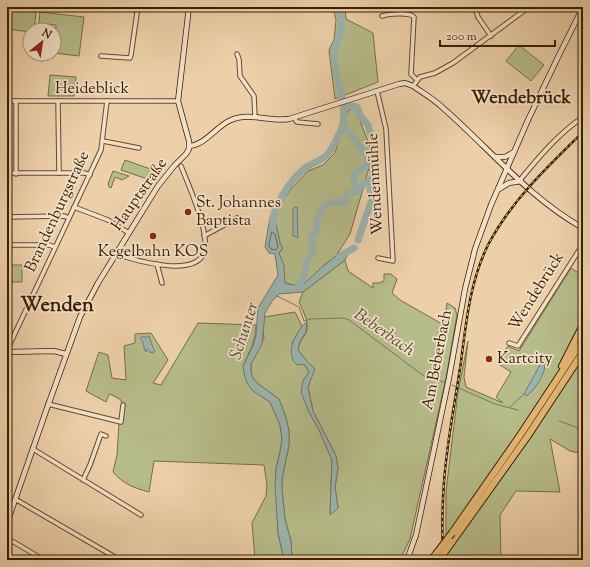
<svg xmlns="http://www.w3.org/2000/svg" width="590" height="567" viewBox="0 0 590 567" font-family="'Sorts Mill Goudy',serif">
<rect width="100%" height="100%" fill="#edd0aa"/>
<filter id="stains"><feTurbulence type="fractalNoise" baseFrequency=".005" numOctaves="4"/><feColorMatrix values="0 0 0 0 .2 0 0 0 0 .09 0 0 0 0 .02 0 0 0 .5 -.17"/></filter>
<radialGradient id="worn" r=".72"><stop offset=".6" stop-color="#630" stop-opacity="0"/><stop offset="1" stop-color="#630" stop-opacity=".3"/></radialGradient>
<g fill="#b6bc8a" stroke="#766e46">
<polygon points="333,7 345,7 346,19 373,33 378,82 335,99 329,50 334,40 336,20"/>
<polygon points="7,8 36,12 34,30 30,30 30,32 7,29"/>
<polygon points="40,12 84,17 79,56 54,53 56,25 39,23"/>
<polygon points="519,45 544,65 531,81 506,61"/>
<polygon points="50,75 76,77 74,96 48,96"/>
<polygon points="355,108 373,154 350,234 336,256 322,267 306,283 298,286 285,283 279,253 282,249 280,243 274,216 270,217 292,188 308,171 323,165 335,153 348,110"/>
<polygon points="125,160 159,172 153,181 121,170"/>
<polygon points="113,171 129,176 122,180 115,177 111,188 109,187 108,184"/>
<path d="M345,260L348,271L373,288V283H379L384,281V274H391L397,279L392,293L400,300L444,325L447,303L455,308L457,315L446,378L410,539L400,560H292L291,541L285,519L282,490V479L289,445V431L286,418L279,399L257,383L253,378L251,372V364L264,338L263,331L264,317L295,312L302,326L292,343L301,364L305,365L309,372L303,381L308,410L319,430L332,460L330,514L338,507L335,487L338,468L336,456L313,411L308,386L314,369L306,360L298,350C300,339 302,341 306,333C310,323 303,311 299,302L303,292Z"/>
<polygon points="11,265 22,265 22,282 12,282"/>
<polygon points="571,268 583,276 583,454 570,451 550,439 560,492 516,491 500,515 501,560 446,560 446,491 458,392 468,341 464,377 466,387 503,403 496,397 511,372 497,363 508,346 519,351"/>
<path d="M198,323L256,325C256,341 249,352 243,366L262,397L270,402L280,425L282,439L280,452L276,469L277,510L278,533L284,560H255L252,523L266,496L267,485L264,465L154,461L149,492C134,488 123,484 113,472L117,455L119,423H122L125,404L121,402V400L112,395L109,394L106,402L86,391L99,352L108,355L112,378L126,380L124,346L135,343V334L151,333L168,360L153,383L161,385Z"/>
</g>
<g fill="#9bb5b1" stroke="#73796b">
<path d="M295,207H297C298,217 297,227 298,237H296L293,236V209Z"/>
<polygon points="274,215 280,243 283,248 279,253 284,265 285,283 298,286 305,283 322,267 337,255 349,252 345,260 303,292 279,294 272,301 265,313 262,344 251,364 251,372 253,378 257,383 279,399 286,418 289,431 289,445 282,479 282,490 285,519 291,541 292,560 284,560 278,533 275,487 276,469 280,452 282,439 280,425 270,402 253,391 247,383 244,374 243,366 253,346 256,335 258,308 278,275 275,254 269,253 265,247 270,217"/>
<path d="M307,321L306,332L300,341L298,350L306,360L315,369L308,387L313,411L336,456L338,468L335,487L338,508L330,515L332,460L319,430L308,410L301,392L303,381L309,372L305,365L301,364L297,365C295,363 292,360 292,357C288,345 299,329 307,321Z"/>
<path d="M143,336L146,338L147,336H149C151,341 152,347 155,351L153,353L150,352L147,349L146,352C143,348 144,341 140,338Z"/>
<path d="M545,362C546,374 535,389 527,396L524,394L525,392L541,363Z"/>
</g>
<g fill="none" stroke-linecap="round" stroke-linejoin="round">
<polygon stroke="#696a5a" stroke-width="1" points="272,232 275,234 278,247 276,250 271,249 269,246"/>
<g stroke="#73796b" stroke-width="1">
<polyline points="277,296 299,307 304,321 310,319 344,318 349,320 424,376 444,382"/>
<polyline points="452,385 495,404 518,410"/>
<polyline points="510,407 524,394"/>
<polyline points="559,421 578,428 583,432"/>
</g>
<g stroke="#9bb5b1" stroke-width="7">
<polyline points="344,105 357,107 361,117 368,125 376,152 377,164 372,172 375,178 370,189 372,199 358,240"/>
<polyline points="358,189 369,181 373,176"/>
<path d="M273,225C271,208 292,178 305,168C312,163 320,161 326,156C333,149 336,140 340,132C351,109 335,82 334,57C333,48 338,43 340,34C342,27 341,14 340,7"/>
<polyline points="340,256 354,248"/>
<path d="M298,286C309,275 301,265 313,253L312,247L313,242L311,238C321,229 314,229 317,221C319,214 322,208 327,203L346,202V196L350,192H357L358,187C343,166 370,175 368,158C367,154 347,130 343,125"/>
</g>
<g stroke="#644b2c" stroke-width="5.5">
<g id="street">
<polyline points="475,7 478,17 491,36"/>
<path d="M382,16C389,14 409,12 414,17L411,74L417,80"/>
<polyline points="237,54 239,59 240,76 254,96 255,117"/>
<polyline points="101,56 130,58 131,55 137,13 139,9 148,9 151,7"/>
<polyline points="413,86 420,77 435,73 453,63 529,7"/>
<polyline points="377,91 386,129 393,261 378,258"/>
<polyline points="7,101 178,101"/>
<polyline points="16,101 16,174"/>
<polyline points="58,101 59,173"/>
<polyline points="294,118 297,122 318,124"/>
<polyline points="103,141 139,148"/>
<polyline points="7,173 85,173 90,175"/>
<path d="M520,180C539,157 558,134 583,117"/>
<polyline points="74,207 108,220 129,233"/>
<polyline points="7,217 64,216 69,218"/>
<polyline points="204,236 237,218"/>
<polyline points="7,245 49,245 55,247"/>
<path d="M116,254C134,260 200,280 205,249C208,229 189,186 181,166"/>
<polyline points="157,264 162,283"/>
<polyline points="509,343 518,346 583,244"/>
<polyline points="7,353 9,346 101,150 107,101"/>
<polyline points="48,404 121,422 123,405"/>
<polyline points="33,449 141,515"/>
<polyline points="83,480 90,465 101,434 106,436"/>
<polyline points="15,499 120,560"/>
<polyline points="7,538 44,560"/>
</g>
</g>
<g stroke="#371f02" stroke-width="6">
<g id="secondary">
<path d="M189,146C206,145 216,126 231,120C249,112 270,122 289,119L399,84L405,83L413,86C423,93 434,99 443,108C489,148 529,198 583,228"/>
<polyline points="495,157 505,157 514,152"/>
<polyline points="499,189 509,183 521,181"/>
<polyline points="7,352 54,351 66,354"/>
<polyline points="7,523 46,411 80,317 98,283 158,186 174,166 186,154 189,149 189,141 178,101 189,7"/>
<polyline points="407,560 416,535 449,378 465,289 475,249 491,205 528,120 559,55 583,7"/>
</g>
</g>
<g stroke="#371f02" stroke-width="8">
<g id="highway">
<polyline points="562,366 583,325"/>
<polyline points="452,533 521,434 583,340"/>
<polyline points="452,542 527,437 583,352"/>
<polyline points="431,560 436,554"/>
</g>
</g>
<use href="#street" stroke="#f3e0c8" stroke-width="3.5"/>
<use href="#secondary" stroke="#f3e0c8" stroke-width="4.5"/>
<use href="#highway" stroke="#e6b875" stroke-width="6"/>
<g stroke="#371f02" stroke-width="2.5">
<path id="rail" d="M443,560C442,534 442,508 444,482C447,441 455,402 461,362C466,323 470,281 488,245C511,201 548,166 583,132"/>
</g>
<use href="#rail" stroke="#f3e0c8" stroke-width="1" stroke-dasharray="3" stroke-linecap="butt"/>
<g stroke="#371f02" stroke-width="8" stroke-linecap="butt">
<g id="highway-bridge">
<polyline points="436,554 452,533"/>
<polyline points="439,560 452,542"/>
</g>
</g>
<use href="#highway-bridge" stroke="#e6b875" stroke-width="6"/>
</g>
<g fill="#8f2418" stroke="#f3e0c8" stroke-width="1.5">
<circle cx="188" cy="212" r="4"/>
<circle cx="153" cy="236" r="4"/>
<circle cx="489" cy="359" r="4"/>
</g>
<g text-anchor="middle" dominant-baseline="central" stroke-width="3.5" stroke-linejoin="round" paint-order="stroke">
<g font-size="16" fill="#371f02" stroke="#f3e0c8">
<text x="92" y="89">Heideblick</text>
<text transform="translate(376 184) rotate(-93)">Wendenmühle</text>
<text transform="translate(140 195) rotate(-55)">Hauptstraße</text>
<text transform="translate(58 212) rotate(-65)">Brandenburgstraße</text>
<text transform="translate(537 292) rotate(-58)">Wendebrück</text>
<text transform="translate(438 360) rotate(-79)">Am Beberbach</text>
</g>
<g font-size="16" fill="#371f02" stroke="#f3e0c8" text-anchor="start">
<text x="196" y="203">St. Johannes<tspan x="196" dy="18">Baptista</tspan></text>
<text x="153" y="252" text-anchor="middle">Kegelbahn KOS</text>
<text x="497" y="359">Kartcity</text>
</g>
<g font-size="17" font-style="italic" fill="#554c37" stroke="#f3e0c8">
<text transform="translate(245 331) rotate(-72)">Schunter</text>
<text transform="translate(384 333) rotate(35)">Beberbach</text>
</g>
<g font-size="18" font-weight="bold" fill="#371f02" stroke="#f3e0c8">
<text x="521" y="99">Wendebrück</text>
</g>
<g font-size="20" font-weight="bold" fill="#371f02" stroke="#f3e0c8">
<text x="57" y="306">Wenden</text>
</g>
</g>
<rect width="590" height="567" fill="none" stroke="#edd0aa" stroke-width="24"/>
<rect x="8" y="8" width="574" height="551" fill="none" stroke="#371f02" stroke-width="2"/>
<rect x="12" y="12" width="566" height="543" fill="none" stroke="#371f02"/>
<g transform="translate(42 42) rotate(30)"><circle r="19" fill="#f3e0c8" stroke="#a89379"/>
<path d="M0-3L7 15L0 10L-7 15Z" fill="#8f2418"/>
<text y="-6" font-size="11" font-weight="bold" text-anchor="middle" fill="#371f02">N</text>
</g>
<path d="M440 40v6h115v-6" fill="none" stroke="#371f02" stroke-width="2"/>
<text x="446" y="40" font-size="12" fill="#371f02" stroke="#f3e0c8" stroke-width="3" paint-order="stroke">200 m</text>
<rect width="100%" height="100%" filter="url(#stains)"/>
<rect width="100%" height="100%" fill="url(#worn)"/>
</svg>
